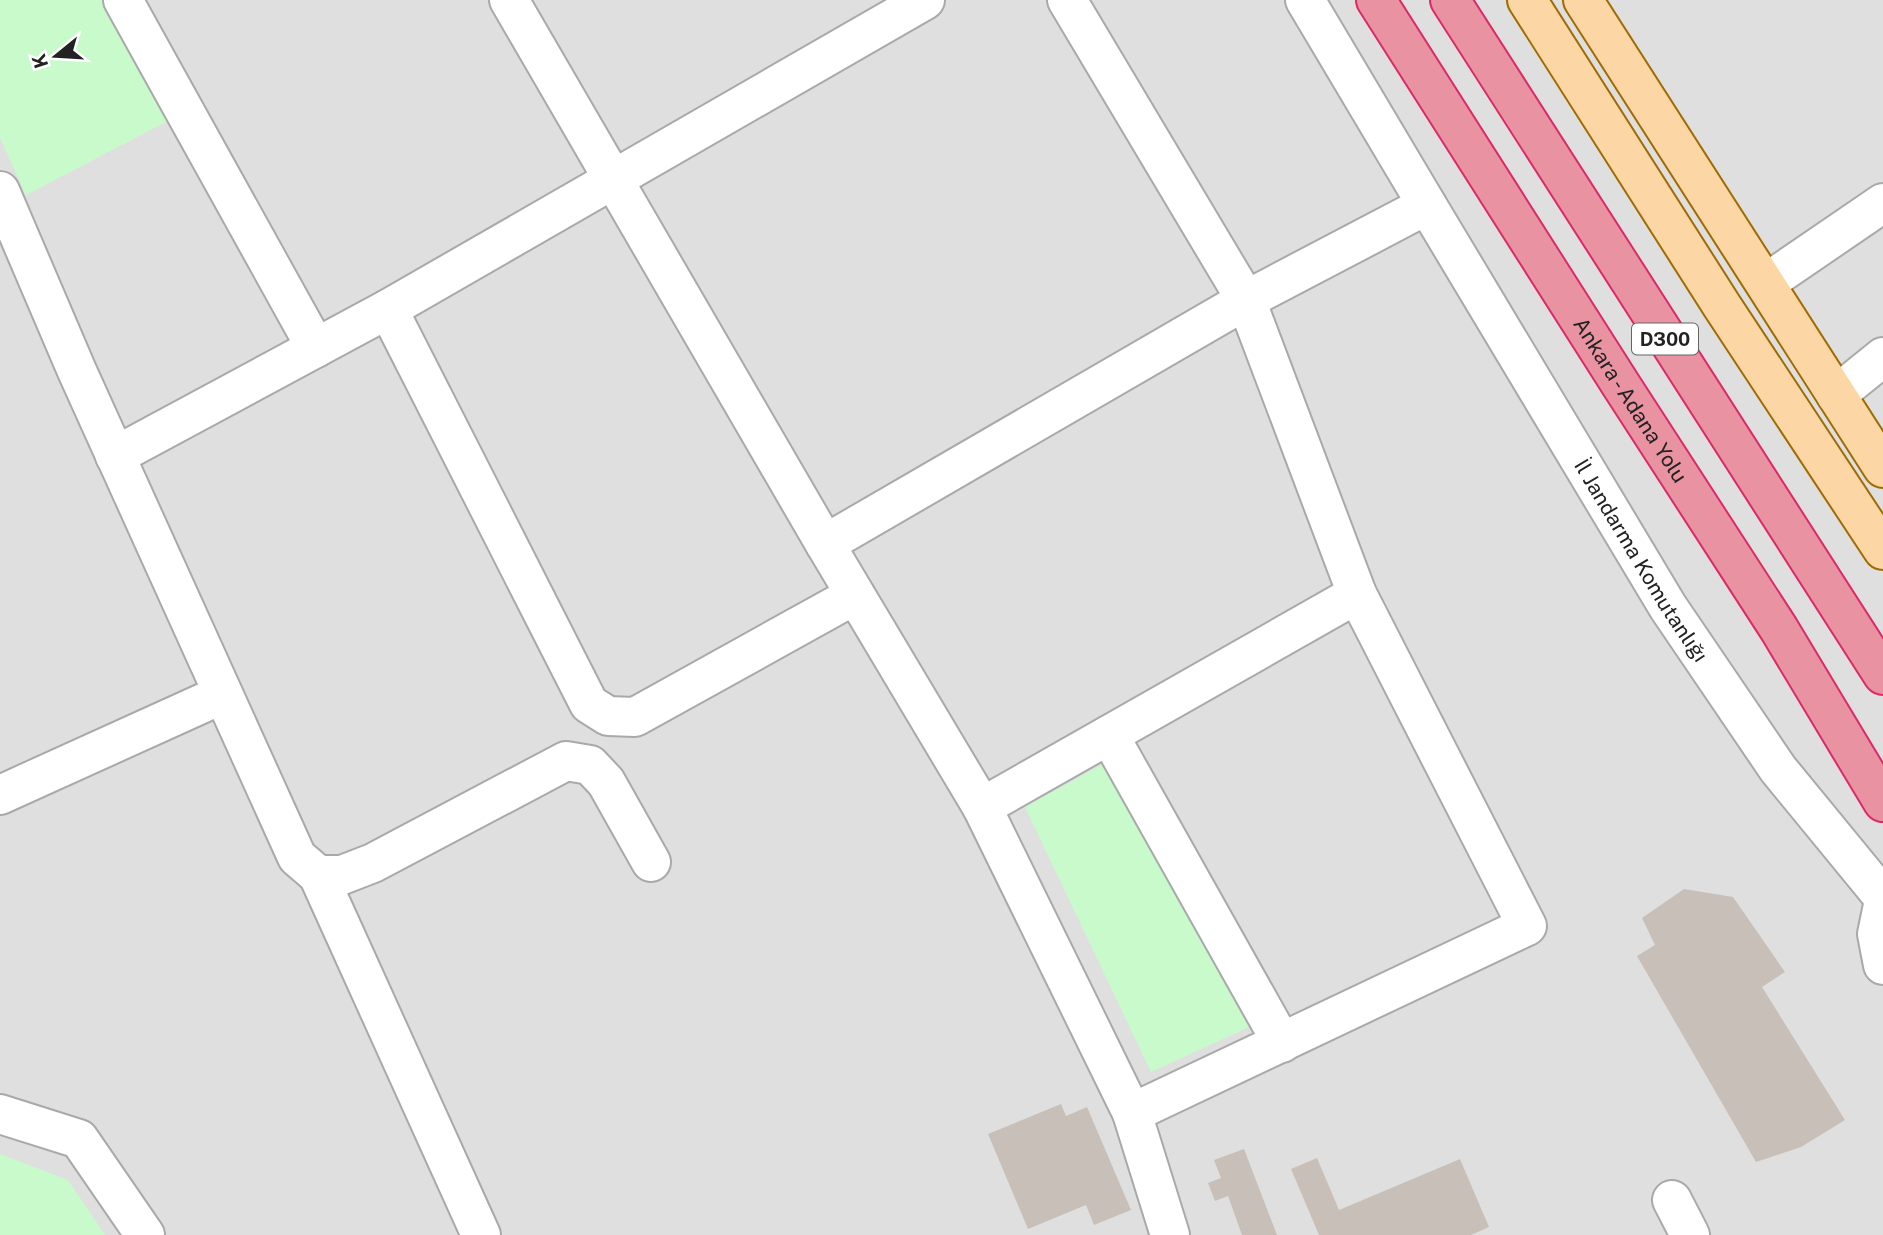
<svg xmlns="http://www.w3.org/2000/svg" width="1883" height="1235" viewBox="0 0 1883 1235" font-family="'Public Sans',sans-serif">
<rect width="100%" height="100%" fill="#f2efe9"/>
<rect fill="#e0dfdf" x="0" y="0" width="1883" height="1235"/>
<g fill="#c8facc">
<polygon points="0,0 103,0 168,121 26,195 0,138"/>
<polygon points="1103,764 1249,1027 1151,1072 1025,807"/>
<polygon points="0,1154 68,1180 105,1235 0,1235"/>
</g>
<g fill="#c7bfb8">
<polygon points="1684,889 1733,897 1785,972 1762,987 1845,1120 1801,1147 1756,1162 1637,956 1655,945 1642,918"/>
<polygon points="1061,1104 1066,1116 1087,1107 1131,1210 1094,1225 1086,1205 1028,1229 988,1134"/>
<polygon points="1244,1149 1277,1235 1242,1235 1228,1196 1215,1201 1208,1183 1221,1178 1214,1160"/>
<polygon points="1317,1158 1339,1210 1460,1159 1489,1227 1471,1235 1319,1235 1291,1169"/>
</g>
<g fill="none" stroke-linecap="round" stroke-linejoin="round">
<g stroke="#a9a9a9" stroke-width="42">
<g id="minor">
<polyline points="123,0 316,348"/>
<polyline points="509,0 825,544 982,807 1357,594"/>
<polyline points="1067,0 1246,300 1357,594 1527,926 1132,1113"/>
<polyline points="0,191 77,371 297,857 318,875 342,875 373,863 566,761 590,765 606,782 651,862"/>
<path id="s1" d="M1427,205L1668,607L1778,769L1883,897"/>
<polyline points="1766,283 1883,203"/>
<polyline points="388,309 589,704 608,716 635,717 855,595"/>
<polyline points="1836,395 1883,357"/>
<polyline points="115,456 388,309 925,0"/>
<polyline points="825,544 1246,300 1427,205 1305,0"/>
<polyline points="1109,735 1282,1043"/>
<polyline points="0,795 223,694"/>
<polyline points="982,807 1132,1113 1170,1235"/>
<polyline points="318,875 481,1235"/>
<polyline points="1883,905 1877,934 1883,965"/>
<polyline points="0,1114 79,1139 145,1235"/>
<polyline points="1672,1200 1690,1235"/>
</g>
</g>
<g stroke="#a06b00" stroke-width="42">
<g id="major">
<polyline points="1527,0 1722,306 1883,550"/>
<polyline points="1583,0 1883,468"/>
</g>
</g>
<g stroke="#dc2a67" stroke-width="42">
<g id="highway">
<path id="s2" d="M1376,0L1621,385L1779,629L1883,802"/>
<polyline points="1450,0 1883,675"/>
</g>
</g>
<use href="#minor" stroke="#fff" stroke-width="38"/>
<use href="#major" stroke="#fcd6a4" stroke-width="38"/>
<use href="#highway" stroke="#e892a2" stroke-width="38"/>
</g>
<g text-anchor="middle" dominant-baseline="central" stroke-width="5" stroke-linejoin="round" paint-order="stroke">
<rect fill="#fff" stroke="#646464" stroke-width="2" x="1632" y="323.5" width="66" height="31" rx="5"/>
<g font-size="19" font-weight="bold" fill="#222">
<text x="1665" y="339">D300</text>
</g>
<g font-size="21" fill="#222" stroke="#fff">
<text stroke="none"><textPath href="#s2" startOffset="474">Ankara - Adana Yolu</textPath></text>
<text stroke="none"><textPath href="#s1" startOffset="415">İl Jandarma Komutanlığı</textPath></text>
</g>
</g>
<g transform="translate(56 56) rotate(252)" stroke="#ffffff" stroke-width="5" paint-order="stroke">
<path d="M0-5L12 26L0 18L-12 26Z" fill="#222222"/>
<text y="-10" font-size="19" font-weight="bold" text-anchor="middle" fill="#222222">K</text>
</g>
</svg>
